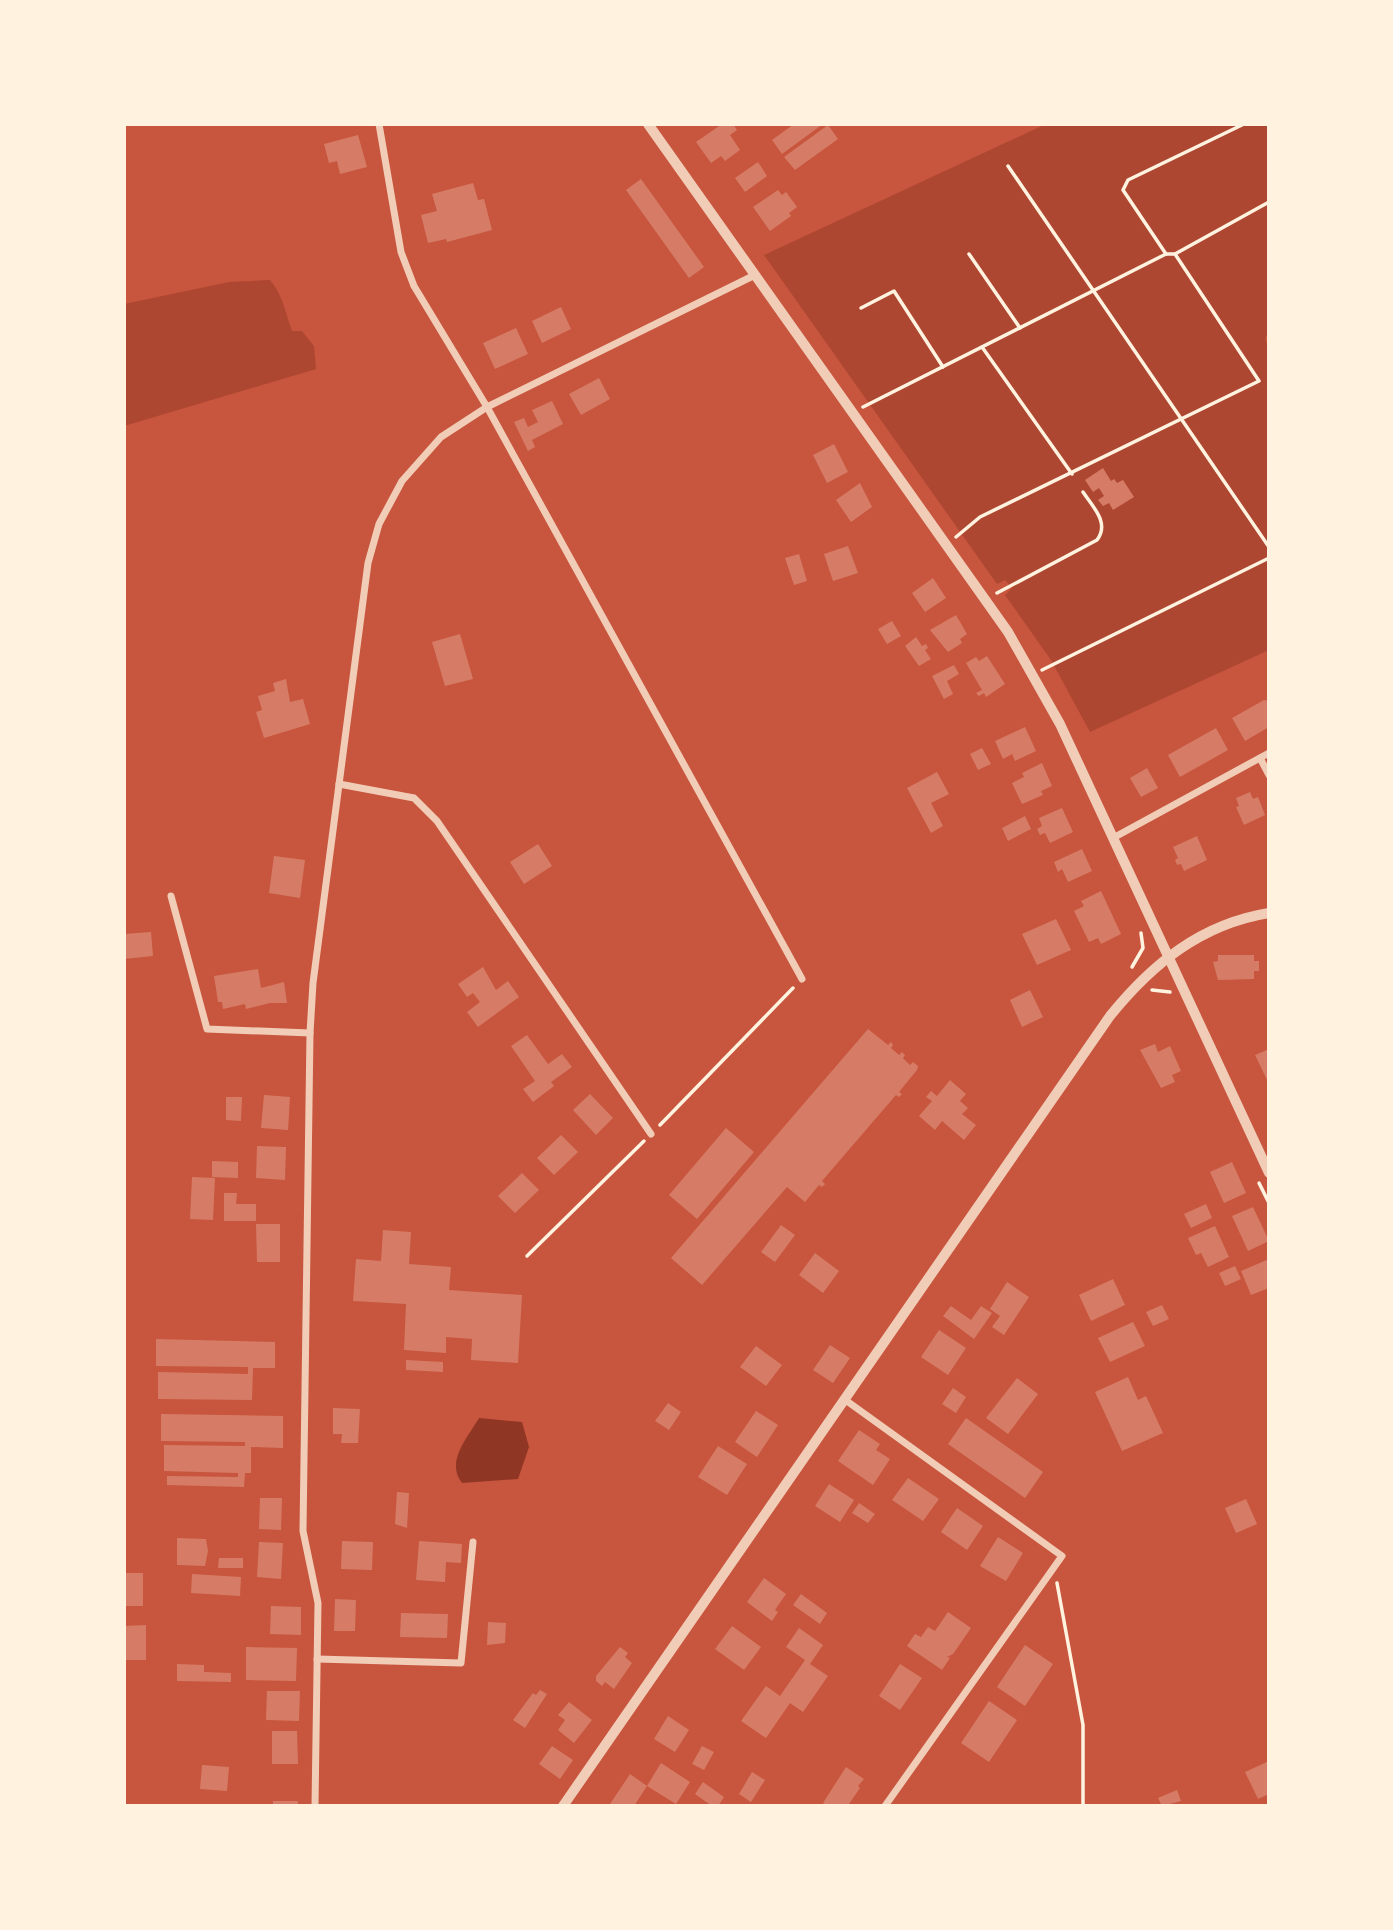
<svg xmlns="http://www.w3.org/2000/svg" width="1393" height="1930" viewBox="0 0 1393 1930" font-family="'Archivo Narrow',sans-serif">
<rect width="100%" height="100%" fill="#c8553d"/>
<g fill="#ae4732">
<polygon points="1046,124 1269,124 1269,335 1265,337 1269,353 1269,650 1090,732 1051,660 1005,595 1012,588 1005,580 997,584 764,255"/>
<path d="M270,280C283,295 285,312 292,331H302L314,346L316,369L124,426V304L229,282Z"/>
</g>
<path fill="#8f3625" d="M479,1418L522,1422L529,1447L518,1479L462,1483C445,1462 468,1437 479,1418Z"/>
<g fill="#d67c66">
<polygon points="722,124 733,124 737,130 730,135 740,150 725,161 721,156 711,163 696,142"/>
<polygon points="794,124 823,124 782,154 772,140"/>
<polygon points="828,125 838,139 795,170 784,157"/>
<polygon points="358,135 367,167 340,174 337,161 329,163 324,144"/>
<polygon points="758,162 767,176 745,192 735,178"/>
<polygon points="641,179 704,267 689,278 626,190"/>
<polygon points="473,183 478,200 484,199 492,230 447,242 446,239 428,243 421,215 437,211 432,194"/>
<polygon points="778,190 782,195 786,192 797,207 789,213 791,216 770,231 753,207"/>
<polygon points="561,307 571,329 542,343 532,321"/>
<polygon points="516,328 528,354 495,369 483,343"/>
<polygon points="599,378 610,399 581,415 569,394"/>
<polygon points="552,401 563,424 532,440 535,447 528,451 514,422 524,418 528,427 538,422 532,410"/>
<polygon points="834,444 848,472 827,483 813,455"/>
<polygon points="1103,468 1111,481 1114,479 1117,483 1123,480 1134,497 1113,510 1109,503 1103,506 1098,500 1104,496 1099,488 1093,492 1085,480"/>
<polygon points="860,483 872,507 851,522 836,500"/>
<polygon points="848,546 858,573 833,581 824,554"/>
<polygon points="799,554 807,581 794,585 785,558"/>
<polygon points="933,578 946,598 925,612 912,593"/>
<polygon points="956,615 967,634 960,639 962,643 948,652 930,630"/>
<polygon points="892,621 901,636 887,644 878,629"/>
<polygon points="460,634 473,679 445,686 432,642"/>
<polygon points="916,637 922,646 926,644 928,648 925,650 931,659 919,666 905,646"/>
<polygon points="987,656 1005,684 986,697 984,693 979,696 976,693 982,690 966,663 976,657 979,661"/>
<polygon points="954,665 959,674 947,681 953,694 944,699 932,676"/>
<polygon points="286,679 290,702 303,699 310,724 264,738 256,712 262,710 258,696 275,691 273,683"/>
<polygon points="1264,700 1269,701 1269,727 1245,741 1232,718"/>
<polygon points="1025,727 1036,751 1015,761 1012,754 1003,759 995,741"/>
<polygon points="1216,728 1228,750 1180,777 1168,755"/>
<polygon points="982,748 991,764 978,770 970,754"/>
<polygon points="1042,763 1052,786 1041,791 1043,795 1022,804 1012,783 1024,777 1022,773"/>
<polygon points="1147,768 1158,788 1141,797 1130,778"/>
<polygon points="937,772 949,794 931,803 943,826 931,833 907,788"/>
<polygon points="1250,792 1253,799 1258,797 1265,815 1244,825 1236,807 1239,806 1236,798"/>
<polygon points="1062,808 1073,832 1050,843 1045,833 1040,835 1037,829 1042,826 1039,818"/>
<polygon points="1025,816 1031,829 1008,841 1002,828"/>
<polygon points="1197,836 1207,860 1184,871 1181,864 1177,865 1175,860 1178,858 1173,847"/>
<polygon points="538,844 552,866 524,884 510,862"/>
<polygon points="1082,849 1092,871 1068,882 1062,869 1058,872 1054,862"/>
<polygon points="274,856 305,860 300,898 269,893"/>
<polygon points="1101,891 1121,934 1101,944 1098,938 1089,942 1074,911 1084,906 1081,901"/>
<polygon points="1056,919 1071,950 1037,965 1022,934"/>
<polygon points="151,932 153,956 124,959 124,934"/>
<polygon points="1218,955 1254,955 1254,961 1259,961 1259,971 1254,971 1254,979 1218,980 1213,962 1218,961"/>
<polygon points="483,967 496,990 508,981 519,997 478,1027 467,1012 480,1002 473,993 467,997 458,984"/>
<polygon points="258,969 261,988 284,982 287,1003 270,1003 246,1009 245,1004 223,1009 222,1002 218,1002 214,976"/>
<polygon points="1030,990 1043,1017 1022,1027 1010,1000"/>
<polygon points="868,1029 888,1045 891,1042 893,1045 891,1048 899,1055 902,1052 905,1055 903,1058 910,1065 913,1062 918,1066 917,1070 899,1092 902,1094 899,1097 896,1095 822,1181 825,1184 822,1187 819,1185 805,1202 787,1187 702,1285 671,1258"/>
<polygon points="527,1035 548,1064 562,1054 572,1067 551,1082 554,1086 533,1102 523,1089 535,1081 511,1046"/>
<polygon points="1155,1044 1158,1052 1170,1046 1181,1071 1172,1075 1175,1082 1161,1088 1140,1050"/>
<polygon points="1269,1049 1269,1084 1255,1055"/>
<polygon points="950,1080 966,1094 960,1101 968,1108 962,1114 976,1125 964,1140 942,1121 935,1130 919,1116 932,1101 926,1097 931,1091 937,1096"/>
<polygon points="590,1094 613,1118 596,1135 573,1110"/>
<polygon points="264,1095 290,1097 288,1130 261,1128"/>
<polygon points="226,1097 242,1097 241,1121 226,1120"/>
<polygon points="726,1128 754,1152 697,1219 669,1195"/>
<polygon points="561,1135 578,1152 554,1175 537,1158"/>
<polygon points="257,1146 286,1147 285,1180 256,1178"/>
<polygon points="212,1161 238,1162 238,1178 212,1177"/>
<polygon points="1232,1162 1246,1193 1224,1203 1210,1172"/>
<polygon points="522,1173 539,1190 515,1213 498,1196"/>
<polygon points="192,1177 215,1178 213,1220 190,1219"/>
<polygon points="224,1193 237,1193 236,1204 256,1204 256,1221 224,1221"/>
<polygon points="1206,1204 1212,1218 1191,1228 1184,1214"/>
<polygon points="1253,1207 1269,1241 1248,1251 1232,1216"/>
<polygon points="256,1224 280,1224 280,1262 257,1262"/>
<polygon points="781,1225 795,1235 775,1262 761,1252"/>
<polygon points="1215,1226 1229,1257 1208,1267 1201,1253 1196,1255 1188,1238"/>
<polygon points="383,1230 411,1232 409,1264 451,1267 449,1290 522,1295 518,1363 471,1360 472,1339 446,1337 446,1353 404,1350 406,1304 353,1301 356,1259 381,1261"/>
<polygon points="815,1253 839,1271 823,1293 799,1275"/>
<polygon points="1269,1259 1269,1288 1251,1295 1241,1271"/>
<polygon points="1235,1266 1241,1279 1225,1286 1219,1273"/>
<polygon points="1113,1279 1125,1305 1091,1321 1079,1295"/>
<polygon points="1007,1282 1029,1297 1004,1335 992,1327 1000,1316 990,1309"/>
<polygon points="1162,1305 1169,1319 1153,1326 1146,1312"/>
<polygon points="951,1306 971,1320 981,1306 992,1313 974,1339 943,1316"/>
<polygon points="1133,1322 1145,1346 1110,1362 1098,1338"/>
<polygon points="939,1330 966,1348 948,1375 921,1357"/>
<polygon points="156,1339 275,1342 275,1368 253,1368 252,1400 158,1399 158,1372 248,1374 248,1367 156,1366"/>
<polygon points="830,1345 850,1358 833,1383 813,1370"/>
<polygon points="756,1346 782,1365 766,1386 740,1367"/>
<polygon points="406,1360 443,1362 443,1372 406,1370"/>
<polygon points="1128,1377 1138,1400 1146,1396 1163,1433 1122,1451 1095,1392"/>
<polygon points="1017,1378 1038,1394 1008,1434 986,1418"/>
<polygon points="953,1388 966,1397 956,1413 942,1404"/>
<polygon points="668,1403 681,1412 669,1430 655,1421"/>
<polygon points="333,1408 360,1409 358,1443 341,1443 342,1434 333,1434"/>
<polygon points="756,1411 778,1425 757,1457 735,1442"/>
<polygon points="161,1414 283,1416 283,1448 251,1447 251,1473 245,1473 244,1487 167,1485 167,1476 238,1477 238,1473 164,1471 164,1445 245,1446 245,1442 161,1441"/>
<polygon points="966,1418 1043,1472 1025,1498 948,1444"/>
<polygon points="859,1430 880,1444 876,1450 890,1459 873,1485 838,1461"/>
<polygon points="718,1446 747,1464 727,1495 698,1477"/>
<polygon points="908,1478 939,1499 923,1521 892,1500"/>
<polygon points="829,1484 854,1500 840,1522 815,1506"/>
<polygon points="397,1492 409,1493 407,1528 395,1524"/>
<polygon points="260,1498 282,1498 281,1530 259,1529"/>
<polygon points="1246,1499 1257,1524 1236,1533 1225,1508"/>
<polygon points="859,1503 875,1514 868,1523 852,1513"/>
<polygon points="957,1508 983,1526 967,1550 941,1532"/>
<polygon points="998,1537 1023,1553 1006,1581 980,1566"/>
<polygon points="177,1538 206,1539 208,1551 205,1566 177,1565"/>
<polygon points="342,1541 373,1542 372,1570 341,1569"/>
<polygon points="419,1541 462,1544 461,1563 446,1562 445,1582 416,1580"/>
<polygon points="259,1542 283,1543 281,1579 257,1577"/>
<polygon points="219,1558 243,1558 243,1568 218,1568"/>
<rect x="124" y="1573" width="19" height="33"/>
<polygon points="192,1574 241,1577 240,1596 191,1593"/>
<polygon points="764,1578 786,1594 775,1610 778,1612 772,1621 747,1602"/>
<polygon points="801,1594 827,1613 820,1624 793,1605"/>
<polygon points="335,1599 356,1600 355,1631 334,1631"/>
<polygon points="271,1606 301,1607 301,1635 270,1634"/>
<polygon points="948,1612 971,1628 953,1654 947,1657 950,1658 942,1670 907,1646 915,1634 921,1637 928,1627 935,1631"/>
<polygon points="401,1613 448,1614 447,1638 400,1637"/>
<polygon points="488,1622 506,1623 505,1643 487,1645"/>
<polygon points="146,1625 146,1660 124,1660 124,1626"/>
<polygon points="732,1626 761,1647 744,1670 715,1649"/>
<polygon points="799,1628 823,1645 810,1664 828,1676 803,1712 790,1703 766,1738 741,1721 766,1686 780,1696 805,1660 786,1647"/>
<polygon points="1025,1645 1053,1664 1025,1706 997,1687"/>
<polygon points="246,1647 297,1648 296,1681 246,1680"/>
<polygon points="620,1647 628,1653 625,1657 632,1663 614,1689 605,1682 602,1686 596,1681 596,1676"/>
<polygon points="177,1664 204,1665 204,1672 231,1673 231,1682 177,1681"/>
<polygon points="900,1664 922,1678 900,1710 879,1696"/>
<polygon points="540,1690 547,1694 525,1728 513,1720 533,1693 536,1695"/>
<polygon points="267,1691 300,1691 299,1721 266,1720"/>
<polygon points="989,1701 1017,1720 989,1762 961,1743"/>
<polygon points="569,1702 592,1720 574,1743 558,1730 565,1720 558,1715"/>
<polygon points="668,1716 689,1730 675,1752 654,1739"/>
<polygon points="272,1731 297,1731 298,1764 272,1764"/>
<polygon points="552,1746 573,1760 560,1779 539,1764"/>
<polygon points="702,1746 714,1752 704,1770 692,1764"/>
<polygon points="1269,1761 1269,1794 1258,1799 1245,1772"/>
<polygon points="661,1763 690,1782 676,1804 647,1786 634,1806 610,1804 630,1774 647,1786"/>
<polygon points="202,1765 229,1767 227,1791 200,1789"/>
<polygon points="846,1767 864,1779 858,1786 860,1788 849,1804 828,1806 823,1803"/>
<polygon points="752,1772 765,1780 751,1802 739,1794"/>
<polygon points="703,1782 724,1797 718,1806 712,1806 695,1794"/>
<polygon points="1177,1790 1181,1801 1162,1806 1158,1798"/>
<rect x="273" y="1801" width="25" height="5"/>
</g>
<g fill="none" stroke-linecap="round" stroke-linejoin="round">
<g stroke="#fff3e0" stroke-width="3.5">
<polyline points="1008,166 1269,547"/>
<polyline points="969,254 1020,328"/>
<polyline points="1175,254 1269,202"/>
<polyline points="861,308 894,291 943,367"/>
<polyline points="982,347 1072,474"/>
<polyline points="863,407 1166,254"/>
<polyline points="956,537 980,517 1259,381 1175,254 1166,254 1123,190 1128,180 1244,124"/>
<path d="M997,593L1097,540C1110,523 1093,507 1083,492"/>
<polyline points="1042,670 1269,558"/>
<polyline points="1132,967 1143,948 1141,933"/>
<polyline points="1152,990 1170,992"/>
<polyline points="660,1125 793,988"/>
<polyline points="1259,1183 1269,1203"/>
<polyline points="527,1256 644,1141"/>
<polyline points="1057,1583 1083,1725 1083,1806"/>
</g>
<g stroke="#f1ccb7" stroke-width="7">
<polyline points="379,124 401,252 414,286 487,407 802,979"/>
<polyline points="1260,758 1269,775"/>
<polyline points="339,784 414,798 437,821 651,1134"/>
<polyline points="1113,838 1269,753"/>
<polyline points="171,896 207,1029 310,1033"/>
<polyline points="844,1399 1062,1556 885,1806"/>
<polyline points="317,1659 461,1663 473,1542"/>
<polyline points="315,1806 318,1603 303,1531 310,1033 313,983 368,563 379,524 402,481 441,437 487,407 755,275"/>
</g>
<g stroke="#f1ccb7" stroke-width="10">
<polyline points="648,124 1008,632 1060,724 1269,1173"/>
<path d="M563,1806L1110,1016C1152,964 1201,924 1269,913"/>
</g>
</g>
<rect width="1393" height="1930" fill="none" stroke="#fff3e0" stroke-width="252"/>
</svg>
